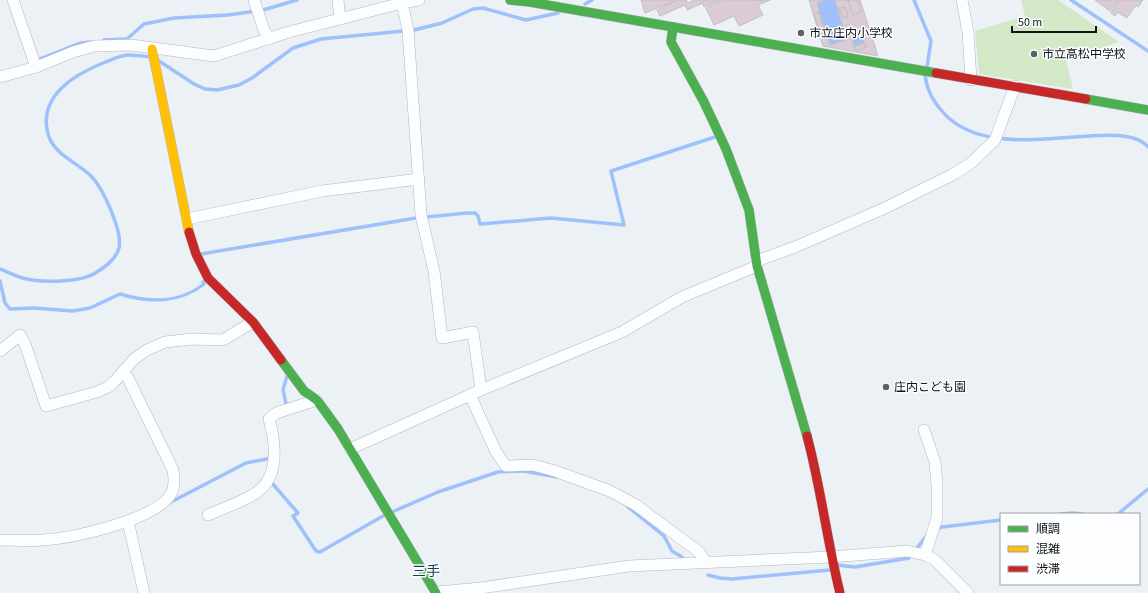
<svg xmlns="http://www.w3.org/2000/svg" width="1148" height="593" viewBox="0 0 1148 593" font-family="'Source Sans 3','Noto Sans JP',sans-serif">
<rect width="100%" height="100%" fill="#ecf1f6"/>
<polygon fill="#d2e8c7" points="1021,0 1058,0 1119,42 1066,61 1073,89 979,74 975,31 1025,16"/>
<g fill="#9ec1fc">
<polygon points="827,0 835,0 846,37 848,36 849,39 830,45 817,3"/>
<polygon points="859,29 864,42 854,46 850,33"/>
</g>
<g fill="none" stroke-linecap="round" stroke-linejoin="round">
<g stroke="#9ec1fc" stroke-width="3.5">
<polyline points="914,0 931,41 927,67"/>
<polyline points="1071,0 1148,51"/>
<polyline points="585,4 592,0"/>
<polyline points="104,40 127,39 144,24 174,18 228,15 263,10 297,0"/>
<polyline points="35,61 81,43 91,42"/>
<polyline points="159,61 194,84 205,89 217,90 239,85 252,78 293,48 321,39 414,30 442,23 473,9 483,8 526,20 558,13"/>
<path d="M925,75C927,90 932,99 941,110C991,172 1120,112 1148,147"/>
<polyline points="201,254 416,218 467,213 475,213 478,216 480,224 551,218 624,225 611,171 715,137"/>
<path d="M0,269C8,272 15,276 23,278C41,283 81,283 97,272C106,266 116,259 119,248C123,232 103,188 91,176C77,162 54,155 48,134C38,97 73,75 103,63C111,60 120,55 129,55C136,55 143,56 150,57"/>
<path d="M0,281L5,303L10,309L34,308L73,311L90,308L120,294C149,303 180,303 204,284L203,282"/>
<polyline points="287,408 283,390 287,376"/>
<polyline points="272,480 271,482 298,513 293,516 316,551 320,552 383,516"/>
<polyline points="169,503 246,463 272,458"/>
<polyline points="627,506 664,536 672,551 682,557"/>
<polyline points="392,512 438,492 498,472 524,471 557,477"/>
<polyline points="1060,514 1073,513 1082,514"/>
<polyline points="1118,514 1148,489"/>
<polyline points="935,530 942,527 1001,520"/>
<polyline points="837,565 855,567 909,558 928,534"/>
<polyline points="708,575 720,578 732,579 830,570"/>
</g>
</g>
<g fill="#dbcbd7" stroke="#bfc0c3" fill-rule="evenodd">
<polygon points="641,0 677,0 645,13"/>
<polygon points="678,0 686,0 688,3 694,0 720,0 704,7 703,3 687,10 685,5 660,16 657,10"/>
<polygon points="723,0 770,0 758,5 763,15 739,26 734,16 714,25 706,8"/>
<path d="M809,0H827L817,3L830,45L849,39L848,36L846,37L835,0H848L853,15L861,12L857,0H860L878,56L823,46ZM845,7L848,17L843,18L839,8ZM819,12L824,30L819,31L814,14ZM859,29L864,42L854,46L850,33ZM865,43L866,47L856,51L854,47Z"/>
<polygon points="848,0 857,0 861,12 853,15"/>
<polygon points="1095,0 1118,0 1110,11"/>
<polygon points="1119,0 1143,0 1138,7 1136,5 1127,18 1117,12 1115,16 1111,13"/>
<polygon points="845,7 848,17 843,18 839,8"/>
<polygon points="819,12 824,30 819,31 814,14"/>
<polygon points="865,43 866,47 856,51 854,47"/>
</g>
<g fill="none" stroke-linecap="round" stroke-linejoin="round">
<g stroke="#b3b7bb" stroke-width="12">
<g id="street">
<polyline points="13,0 36,67"/>
<polyline points="254,0 264,30 270,39"/>
<polyline points="338,0 340,19"/>
<polyline points="962,0 968,32 971,80"/>
<polyline points="402,3 408,30 421,215 434,271 442,338 473,332 481,390"/>
<polyline points="0,77 36,67 73,52 94,46 131,45 214,56 289,32 402,3 419,0"/>
<polyline points="187,219 322,191 419,179"/>
<polyline points="757,261 795,247 885,208 952,175 971,163 995,140 1015,86"/>
<polyline points="0,351 20,335 25,344 46,406 97,392 108,387 115,381 134,359 147,350 165,342 192,339 223,340 251,323"/>
<polyline points="470,395 496,452 506,466 533,465 555,471 610,491 636,505 699,552 706,562"/>
<polyline points="924,430 935,462 937,485 937,518 925,555"/>
<polyline points="350,449 481,390 622,332 682,297 757,266"/>
<path d="M208,515C223,508 252,499 263,487C279,470 275,439 269,419L276,413L317,400"/>
<polyline points="128,521 144,593"/>
<path d="M0,540C14,540 29,541 43,540C74,538 149,521 169,497C175,489 175,480 173,470L128,378L123,372"/>
<polyline points="437,592 481,588 629,566 831,557 907,551 925,555 935,560 968,593"/>
</g>
</g>
<g stroke="#b3b7bb" stroke-width="10">
<g id="fast">
<polyline points="510,0 530,2 936,73"/>
<polyline points="673,27 671,42 704,102 726,149 749,210 757,266 807,436"/>
<polyline points="1086,99 1148,110"/>
<polyline points="281,360 304,391 317,400 338,429 436,593"/>
</g>
</g>
<g stroke="#b3b7bb" stroke-width="10">
<polyline id="slow" points="152,49 189,232"/>
</g>
<g stroke="#b3b7bb" stroke-width="10">
<g id="jam">
<polyline points="936,73 1086,99"/>
<polyline points="189,232 196,254 208,278 253,322 281,360"/>
<path d="M807,436C821,488 827,541 840,593"/>
</g>
</g>
<use href="#street" stroke="#fcfdfe" stroke-width="11"/>
<use href="#fast" stroke="#4caf50" stroke-width="9"/>
<use href="#slow" stroke="#ffc107" stroke-width="9"/>
<use href="#jam" stroke="#c62828" stroke-width="9"/>
</g>
<g fill="#5d6164" stroke="#fcfeff" stroke-width="1.5">
<circle cx="801" cy="33" r="4"/>
<circle cx="1034" cy="54" r="4"/>
<circle cx="886" cy="387" r="4"/>
</g>
<g text-anchor="middle" dominant-baseline="central" stroke-width="3" stroke-linejoin="round" paint-order="stroke">
<g font-size="12" fill="#101315" stroke="#fcfeff" text-anchor="start">
<text x="809" y="33">市立庄内小学校</text>
<text x="1042" y="54">市立高松中学校</text>
<text x="894" y="387">庄内こども園</text>
</g>
<g font-size="14" fill="#114155" stroke="#fcfeff">
<text x="426" y="572">三手</text>
</g>
</g>
<rect x="1000" y="513" width="140" height="72" fill="#fcfeff" stroke="#9ea0a1"/>
<rect x="1008" y="526" width="20" height="6" fill="#4caf50" stroke="#9ea0a1"/>
<text x="1036" y="533" font-size="12" fill="#101315">順調</text>
<rect x="1008" y="546" width="20" height="6" fill="#ffc107" stroke="#9ea0a1"/>
<text x="1036" y="553" font-size="12" fill="#101315">混雑</text>
<rect x="1008" y="566" width="20" height="6" fill="#c62828" stroke="#9ea0a1"/>
<text x="1036" y="573" font-size="12" fill="#101315">渋滞</text>
<path d="M1012 26v6h84v-6" fill="none" stroke="#101315" stroke-width="2"/>
<text x="1018" y="26" font-size="12" fill="#101315" stroke="#fcfeff" stroke-width="3" paint-order="stroke">50 m</text>
</svg>
